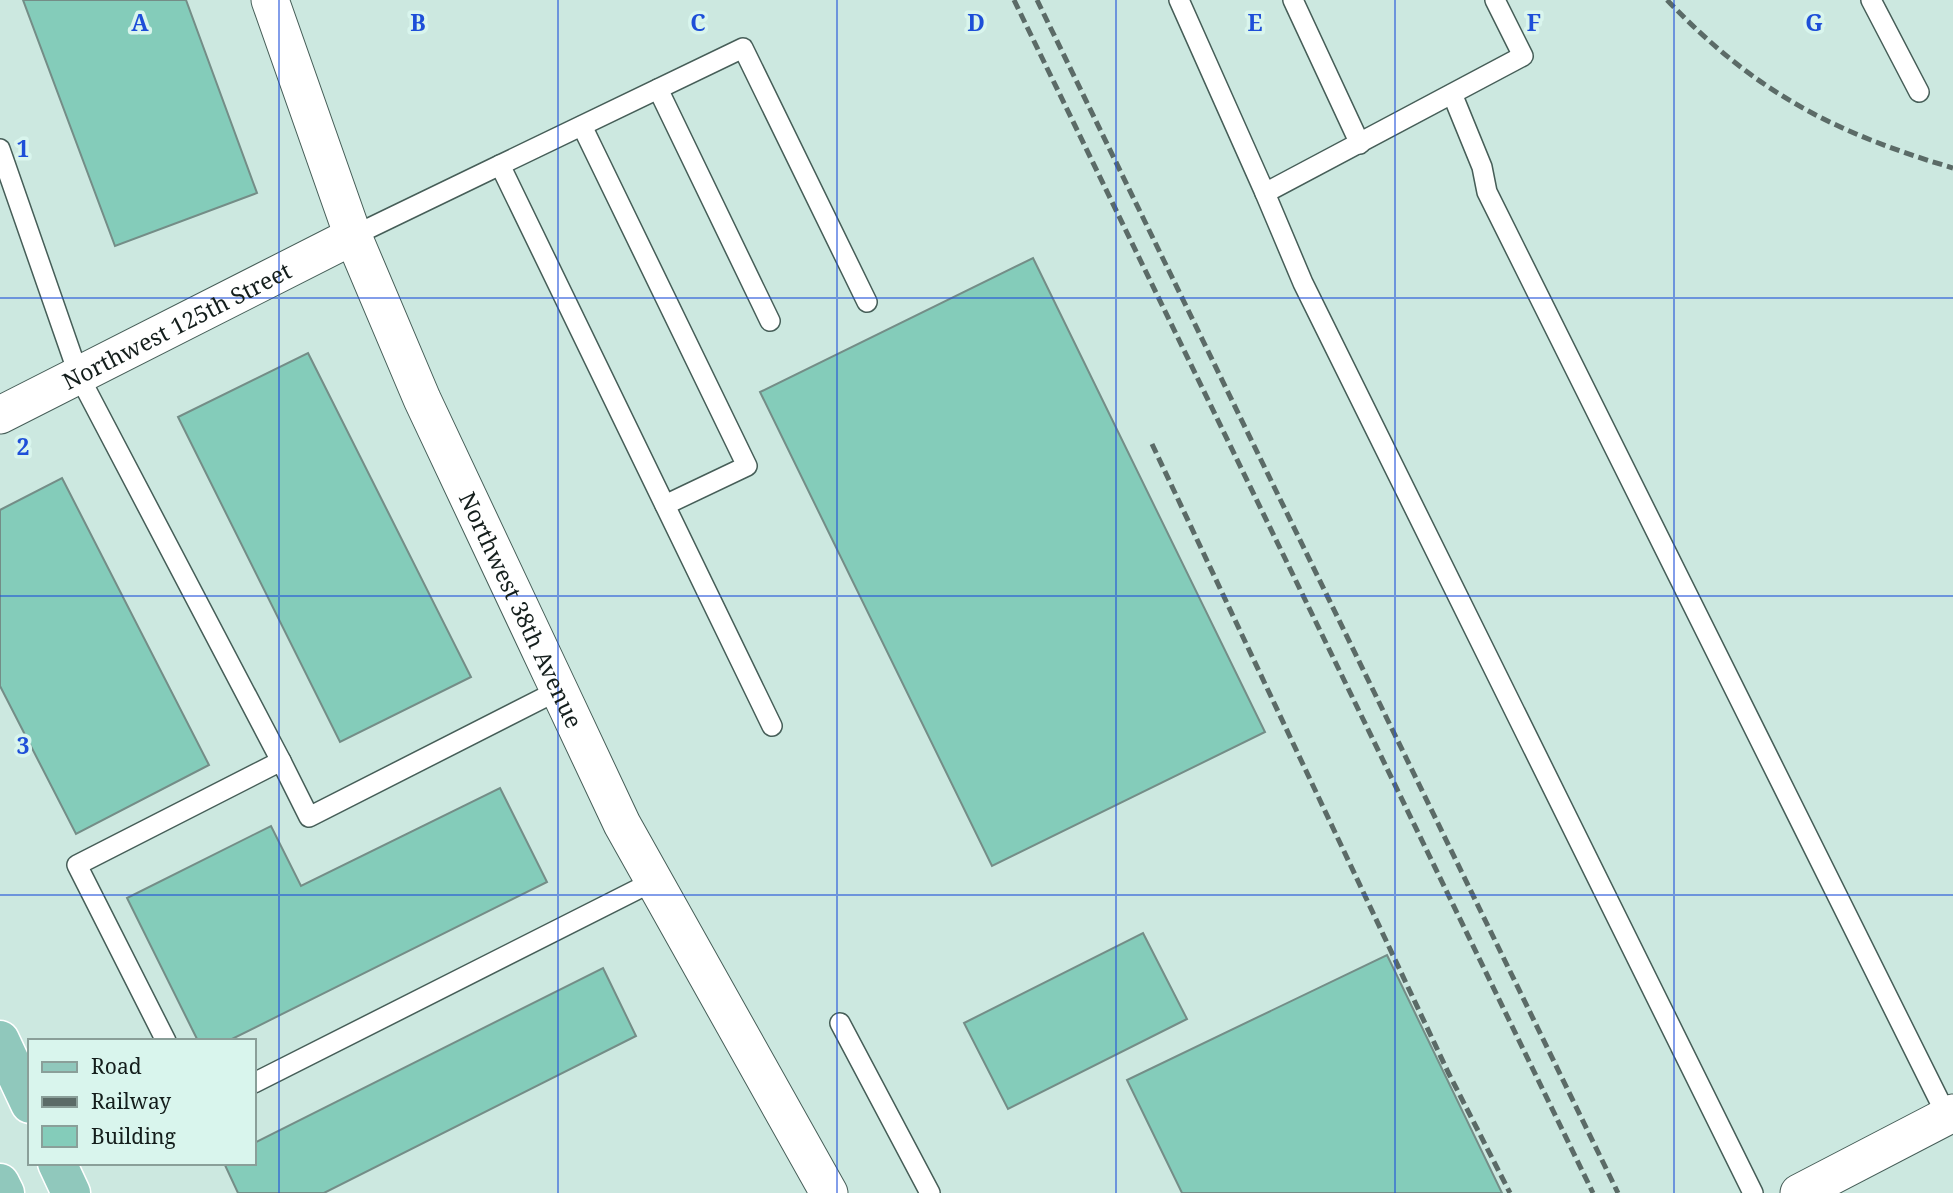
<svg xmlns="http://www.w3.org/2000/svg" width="1953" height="1193" viewBox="0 0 1953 1193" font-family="'Noto Serif',serif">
<rect width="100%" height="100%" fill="#cce8e0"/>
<g fill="#84ccba" stroke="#748d87" stroke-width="2">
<polygon points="23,0 186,0 257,193 115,246"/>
<polygon points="1033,258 1265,732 992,866 760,392"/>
<polygon points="308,353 471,677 340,742 178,417"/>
<polygon points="62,478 209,765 76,834 0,686 0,510"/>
<polygon points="500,788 547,882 228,1041 198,1041 127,898 271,826 301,886"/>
<polygon points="1143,933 1187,1019 1008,1109 964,1023"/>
<polygon points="1387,955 1502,1193 1182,1193 1127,1080"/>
<polygon points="603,968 636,1036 324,1193 238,1193 224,1163 254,1163 254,1143"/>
</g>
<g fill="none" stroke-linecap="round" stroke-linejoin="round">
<g stroke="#465e58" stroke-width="22">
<g id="service">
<polyline points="1179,0 1265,193 1523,56 1495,0"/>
<polyline points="1293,0 1360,144"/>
<polyline points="1871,0 1919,92"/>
<polyline points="658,89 770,321"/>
<polyline points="1453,96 1482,167 1487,192 1947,1116"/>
<polyline points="582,126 747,466 665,505"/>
<polyline points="0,149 79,376 281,761"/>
<polyline points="500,165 743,48 867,302"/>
<polyline points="1265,193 1303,283 1753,1193"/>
<polyline points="353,236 500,165 772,726"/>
<polyline points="840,1023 930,1193"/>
<polyline points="166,1041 77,865 281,761 309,817 559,690"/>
<polyline points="254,1083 654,881"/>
</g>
</g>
<g stroke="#465e58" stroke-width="39">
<g id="minor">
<path id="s1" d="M270,0L353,236L422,399L559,690L622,824L829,1193"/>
<path id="s2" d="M0,415L353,236"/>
<polyline points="1799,1193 1953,1113"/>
</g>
</g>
<g stroke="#fff" stroke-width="41">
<g id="primary">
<polyline points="0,1040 30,1104"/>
<polyline points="57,1163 71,1193"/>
<polyline points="0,1183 5,1193"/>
</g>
</g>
<use href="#service" stroke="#fff" stroke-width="19"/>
<use href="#minor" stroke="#fff" stroke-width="37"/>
<use href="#primary" stroke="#90c8bc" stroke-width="38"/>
<g stroke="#5b6b67" stroke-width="5" stroke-dasharray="10 5" stroke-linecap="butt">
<polyline points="1014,0 1593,1193"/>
<polyline points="1037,0 1618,1193"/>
<path d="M1667,0C1755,92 1832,132 1953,168"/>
<polyline points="1152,444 1448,1072 1510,1193"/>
</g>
</g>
<path fill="none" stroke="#1d4ed8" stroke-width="2" stroke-opacity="0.55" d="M279,0V1193M558,0V1193M837,0V1193M1116,0V1193M1395,0V1193M1674,0V1193M0,298H1953M0,596H1953M0,895H1953"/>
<g text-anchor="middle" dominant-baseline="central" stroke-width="7" stroke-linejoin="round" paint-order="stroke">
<g font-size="23" fill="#141e1c" stroke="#d9f5ed">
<text stroke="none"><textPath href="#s2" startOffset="198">Northwest 125th Street</textPath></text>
<text stroke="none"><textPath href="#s1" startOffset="660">Northwest 38th Avenue</textPath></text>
</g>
</g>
<g font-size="23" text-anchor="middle" font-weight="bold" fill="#1d4ed8" stroke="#d9f5ed" stroke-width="7" stroke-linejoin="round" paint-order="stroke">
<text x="140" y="31">A</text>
<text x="418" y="31">B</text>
<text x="698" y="31">C</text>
<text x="976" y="31">D</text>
<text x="1255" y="31">E</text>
<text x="1534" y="31">F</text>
<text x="1814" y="31">G</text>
<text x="23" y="157">1</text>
<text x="23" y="455">2</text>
<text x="23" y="754">3</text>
</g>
<rect x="28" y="1039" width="228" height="126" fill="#d9f5ed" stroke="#8a9f99" stroke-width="2"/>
<rect x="42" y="1062" width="35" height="10" fill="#90c8bc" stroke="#8a9f99" stroke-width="2"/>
<text x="91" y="1074" font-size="21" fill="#141e1c">Road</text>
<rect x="42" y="1097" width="35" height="10" fill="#5b6b67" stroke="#8a9f99" stroke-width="2"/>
<text x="91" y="1109" font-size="21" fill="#141e1c">Railway</text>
<rect x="42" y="1126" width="35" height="21" fill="#84ccba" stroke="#8a9f99" stroke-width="2"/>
<text x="91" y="1144" font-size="21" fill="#141e1c">Building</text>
</svg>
